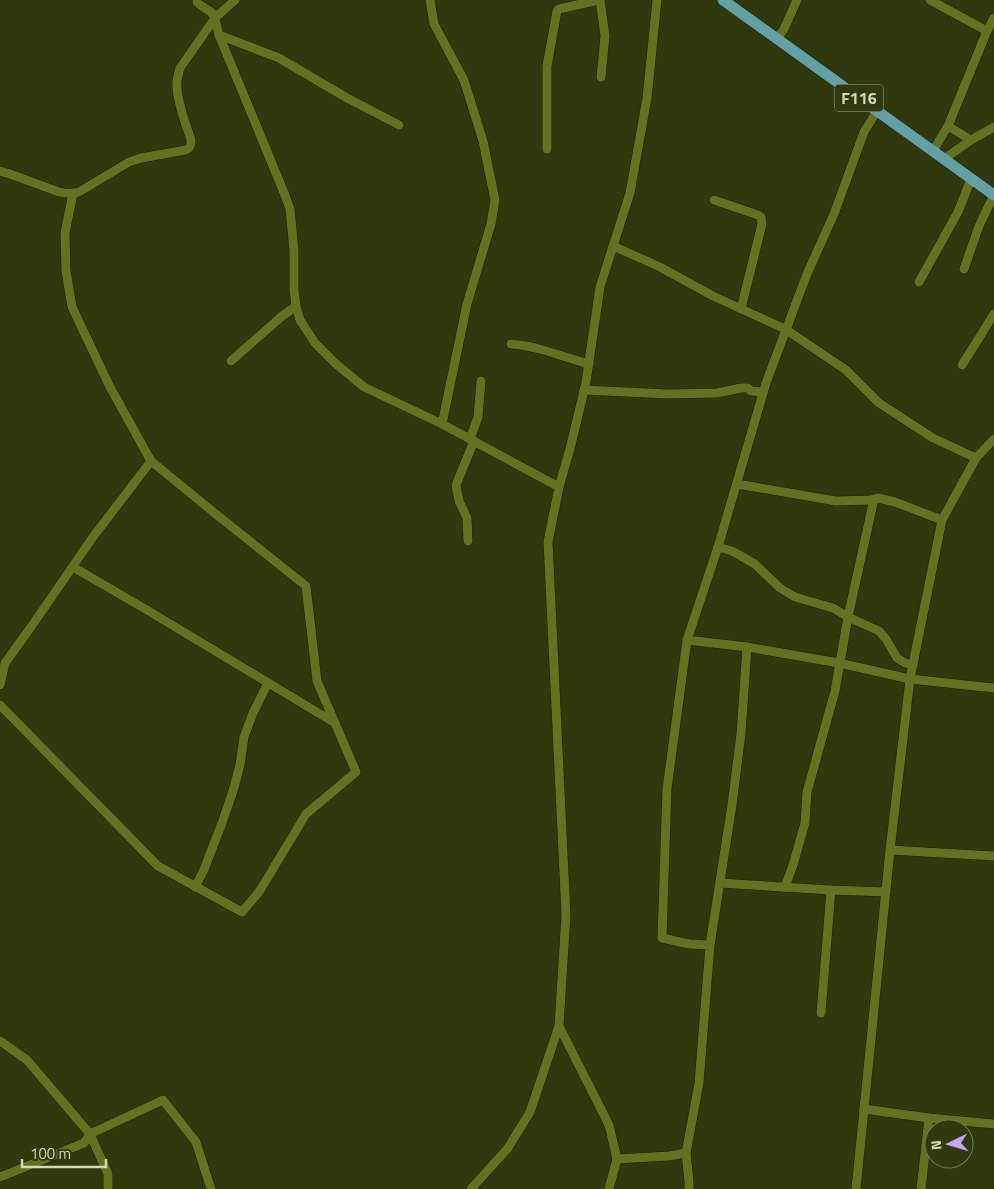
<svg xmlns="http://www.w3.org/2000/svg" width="994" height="1189" viewBox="0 0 994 1189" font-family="'Titillium Web',sans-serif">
<rect width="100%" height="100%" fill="#30380e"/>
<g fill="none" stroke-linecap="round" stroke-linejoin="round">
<g stroke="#191e06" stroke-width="10">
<g id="minor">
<path d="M197,0V2C201,7 206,8 211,12C216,17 217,28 219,35L285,195L290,209L294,251V290L296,306L300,320L315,343L335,363L364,387L442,424L559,487"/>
<polyline points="430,0 434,24 464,80 483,141 495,200 491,224 467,304 442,424"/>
<polyline points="600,0 605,36 601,77"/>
<polyline points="930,0 987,31"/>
<polyline points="219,35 279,58 347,98 399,125"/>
<polyline points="777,39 784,29 797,0"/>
<polyline points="948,126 971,140"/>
<polyline points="547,149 547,66 557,11 559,9 598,0"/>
<polyline points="933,151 948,126 987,31 994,18"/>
<polyline points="944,159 971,140 994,127"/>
<path d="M0,171L10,174L59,192C67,194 71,194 79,192L129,162L141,158L186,150C191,147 191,145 191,140C186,124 178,105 177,88C176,81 178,75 180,68L215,18L235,0"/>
<polyline points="714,200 758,215 761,217 762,224 741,309"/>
<polyline points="613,246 660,267 713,296 785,329 846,370 879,403 933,438 976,458"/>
<polyline points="964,269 979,226 994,195"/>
<polyline points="919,282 958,212 971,179"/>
<path d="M511,344C538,346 563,357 589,364"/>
<polyline points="231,361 281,317 296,306"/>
<polyline points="962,365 994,314"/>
<polyline points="584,390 667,394 717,393 741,388 748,388 751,391 763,392"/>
<polyline points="470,439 478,417 481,381"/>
<polyline points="151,461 217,515 306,586 317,681 335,723"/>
<polyline points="737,484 836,501 871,500 878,498 895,502 942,520"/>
<polyline points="468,541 467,518 459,501 456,485 474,441"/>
<polyline points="718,547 732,551 755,564 780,588 795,597 833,608 848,617 879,631 886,639 897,658 905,663 913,665"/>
<polyline points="687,640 747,647 839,663 910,679 994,688"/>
<polyline points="0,685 5,663 31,627 93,537 151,461 110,387 72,307 66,271 65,233 73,193"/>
<polyline points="0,705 158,866 242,912 259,892 306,814 356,772 335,723 147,610 73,567"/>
<polyline points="890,850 994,856"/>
<polyline points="720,883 831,890 886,892"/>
<polyline points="195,887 203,872 222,823 233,791 240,765 244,737 253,713 268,683"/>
<polyline points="785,887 793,865 805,823 807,792 835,691 848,617 874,499"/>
<polyline points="710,945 732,805 741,734 747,647"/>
<polyline points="821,1013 831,890"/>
<polyline points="559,1026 609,1125 617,1159 609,1189"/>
<polyline points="0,1041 27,1060 90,1134 108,1174 108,1189"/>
<polyline points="864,1109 929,1118 994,1124"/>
<polyline points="686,1153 689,1181 689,1189"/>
<polyline points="617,1159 669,1156 686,1153 699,1083 710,945 689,944 662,938 667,789 687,640 718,547 766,383 807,274 834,214 864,132 877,111"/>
<polyline points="0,1177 84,1143 90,1134 163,1100 196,1142 211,1189"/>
<polyline points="471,1189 508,1148 530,1112 559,1026 566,915 548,542 559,487 571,445 586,382 600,287 630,193 647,98 657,0"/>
<polyline points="856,1189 890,850 910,679 942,520 976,458 994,439"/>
<polyline points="921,1189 929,1118"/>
</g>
</g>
<g stroke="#191e06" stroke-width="12">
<polyline id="major" points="723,0 994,195"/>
</g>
<use href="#minor" stroke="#637121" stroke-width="9"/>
<use href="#major" stroke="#62a0a3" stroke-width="11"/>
</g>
<g text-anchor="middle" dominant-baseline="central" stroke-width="4.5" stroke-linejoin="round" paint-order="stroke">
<rect fill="#30380e" stroke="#a1aa83" stroke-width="1" x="835" y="84.5" width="48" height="27" rx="4"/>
<g font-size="16" font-weight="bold" fill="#d1dbb5">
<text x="859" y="98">F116</text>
</g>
</g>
<g transform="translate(949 1144) rotate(265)"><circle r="24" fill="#30380e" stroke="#707951"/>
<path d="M0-4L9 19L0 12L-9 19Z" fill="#c1a8f3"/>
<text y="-8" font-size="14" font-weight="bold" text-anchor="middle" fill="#d1dbb5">N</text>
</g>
<path d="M22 1159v8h84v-8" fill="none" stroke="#d1dbb5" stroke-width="2.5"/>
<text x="30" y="1159" font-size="15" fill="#d1dbb5" stroke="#30380e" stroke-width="4" paint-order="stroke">100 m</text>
</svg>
